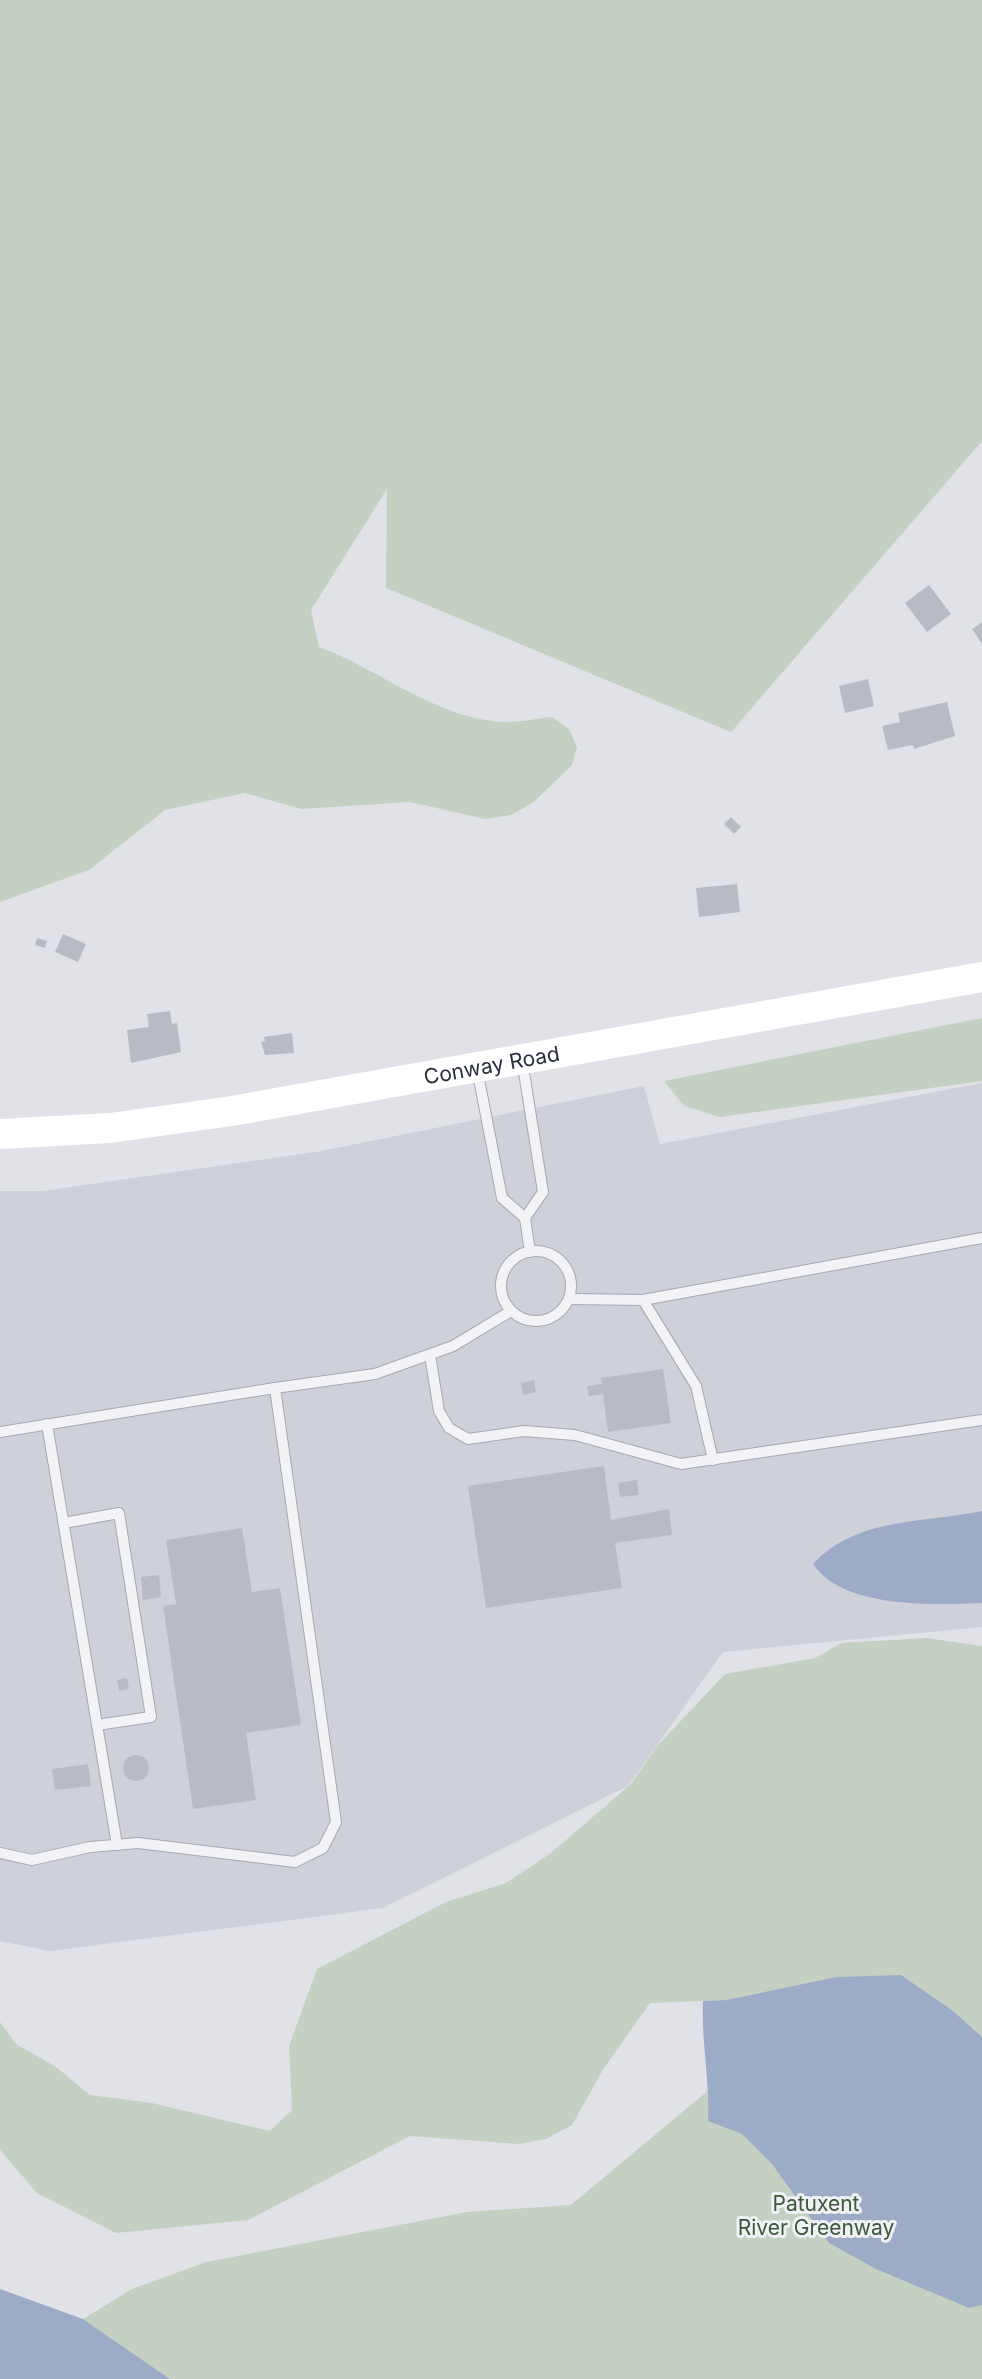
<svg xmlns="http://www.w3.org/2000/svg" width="982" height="2379" viewBox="0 0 982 2379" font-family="Inter,sans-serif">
<rect width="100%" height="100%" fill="#e0e2e8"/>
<polygon fill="#ced1da" points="982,1083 982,1627 723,1652 628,1786 383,1908 50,1951 0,1941 0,1191 43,1191 316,1152 644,1086 660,1144"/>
<g fill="#c4d1c2">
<path d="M0,0H982V441L731,732L386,588L387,489L311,610L319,647C380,669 440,722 509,722C523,722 538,718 552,717L569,729L577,747L572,765L534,802L511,815L485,819L410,802L301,809L245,793L165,810L89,870L0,902Z"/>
<polygon points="982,1018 982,1081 720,1117 684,1106 664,1081"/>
<polygon points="927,1638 982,1646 982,2379 170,2379 83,2319 132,2289 206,2262 467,2212 571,2205 844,1977 726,2000 650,2003 604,2068 572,2125 546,2139 519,2144 410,2136 248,2220 116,2233 37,2193 0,2150 0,2022 16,2044 56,2067 90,2095 152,2103 270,2131 292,2110 289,2046 317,1969 446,1902 506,1883 551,1853 631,1784 657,1746 725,1674 815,1658 841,1643"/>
</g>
<g fill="#9dacc6">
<path d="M982,1511V1603C934,1605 843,1609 813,1564C856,1517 925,1523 982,1511Z"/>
<path d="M901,1975L953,2011L982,2037V2305L969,2308L876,2269L829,2243L772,2164L742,2134L708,2121C710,2080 701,2041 703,2001L726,2000L837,1977Z"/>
<polygon points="0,2289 83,2319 170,2379 0,2379"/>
</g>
<g fill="#b8bbc4">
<polygon points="929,585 951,614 927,632 905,603"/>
<polygon points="982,622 982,644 972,629"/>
<polygon points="868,679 874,706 845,713 839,686"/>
<polygon points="947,702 955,736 914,749 913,745 888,750 882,726 900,722 898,713"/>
<polygon points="731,817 741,827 734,834 724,824"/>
<polygon points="737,884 740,912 699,917 696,888"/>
<polygon points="63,934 86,944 78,962 55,952"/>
<polygon points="37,938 47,941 45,948 35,945"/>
<polygon points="170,1011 172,1024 177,1023 181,1052 131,1063 127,1030 149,1027 147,1014"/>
<polygon points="292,1033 294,1053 265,1055 261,1042 265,1041 264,1037"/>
<polygon points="663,1369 671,1423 608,1432 603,1394 589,1396 587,1386 602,1384 601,1378"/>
<polygon points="534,1380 536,1392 523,1395 521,1383"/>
<polygon points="604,1466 611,1520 669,1509 672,1535 615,1543 622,1588 486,1608 468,1486"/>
<polygon points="637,1480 639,1495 620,1497 618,1483"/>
<polygon points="242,1528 252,1592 280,1588 301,1725 246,1733 256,1800 193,1809 163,1606 176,1604 166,1540"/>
<polygon points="159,1575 161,1597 143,1600 141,1577"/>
<polygon points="127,1678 129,1689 119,1691 117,1680"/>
<circle cx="136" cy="1768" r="13"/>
<polygon points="88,1764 91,1786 55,1790 52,1769"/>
</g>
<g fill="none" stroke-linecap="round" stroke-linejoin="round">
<g stroke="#a6a9b2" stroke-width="12">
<g id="lane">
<polyline points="522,1060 543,1192 525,1218"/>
<polyline points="477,1069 502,1198 525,1218 530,1252"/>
<circle cx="536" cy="1286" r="35"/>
<polyline points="569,1299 643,1300 982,1238"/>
<polyline points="643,1300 696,1386 713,1460"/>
<polyline points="430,1355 439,1411 449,1428 468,1439 524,1431 575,1435 681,1464 982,1420"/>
<polyline points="47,1424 117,1845"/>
<polyline points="0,1432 275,1388"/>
<polyline points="64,1523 119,1513 151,1717 97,1725"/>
<polyline points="0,1853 32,1860 90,1847 138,1843 295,1862 323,1848 336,1822 275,1388 375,1374 453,1346 511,1311"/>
</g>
</g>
<use href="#lane" stroke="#f3f3f7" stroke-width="10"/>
<path stroke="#fff" stroke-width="30" id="s1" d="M0,1134L110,1128L232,1111L982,977"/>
</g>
<g text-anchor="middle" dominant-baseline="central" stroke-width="6" stroke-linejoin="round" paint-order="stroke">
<g font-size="21" fill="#2a2f3e" stroke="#eff1f6">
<text stroke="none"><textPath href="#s1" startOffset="497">Conway Road</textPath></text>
</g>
<g font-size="21" fill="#3a5938" stroke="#eff1f6">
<text x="816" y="2203">Patuxent<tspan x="816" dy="24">River Greenway</tspan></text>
</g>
</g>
</svg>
